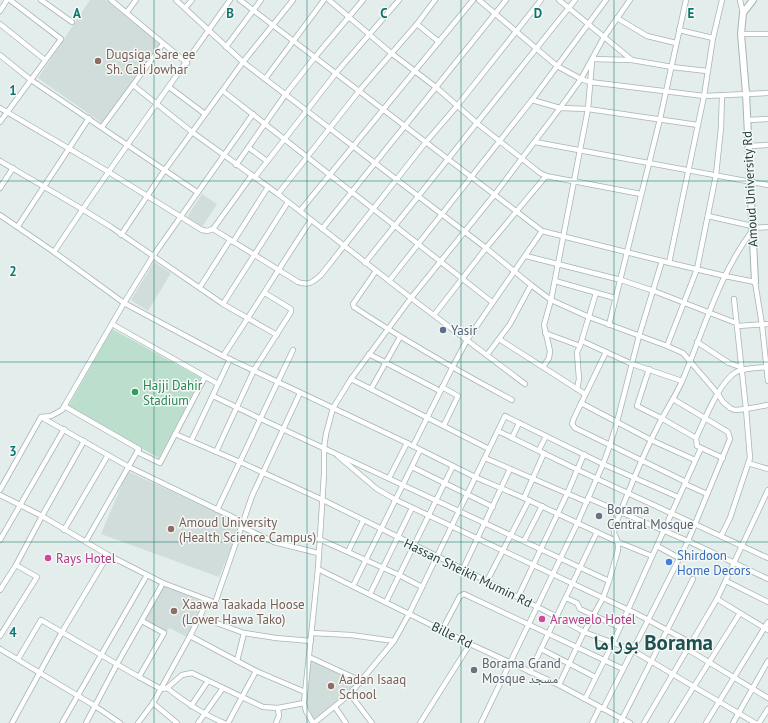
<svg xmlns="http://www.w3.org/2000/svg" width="768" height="723" viewBox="0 0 768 723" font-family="'PT Sans','Noto Naskh Arabic',sans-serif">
<rect width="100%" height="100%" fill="#e3edeb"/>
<g fill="#d1ddda">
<polygon points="90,0 106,0 135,22 161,45 102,123 38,78"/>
<polygon points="202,194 217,204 202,227 187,217"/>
<polygon points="154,262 171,273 148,311 131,300"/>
<polygon points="129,472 241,523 219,577 101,534 124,480"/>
<polygon points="164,586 203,602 187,637 169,628 166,633 145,620"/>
<polygon points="311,661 358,681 349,693 334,706 313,720 308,707 308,691"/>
</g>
<polygon fill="#bcdecd" points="112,329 201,378 159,458 68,407"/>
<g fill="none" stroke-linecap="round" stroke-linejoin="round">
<g stroke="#a6b5b3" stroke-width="6">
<g id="minor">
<polyline points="41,0 72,22"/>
<polyline points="111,0 187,63"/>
<polyline points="176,0 243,62 486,248 531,285 551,300 589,317 667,346 683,353 718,394 723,402 730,408 735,410 746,409 768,405"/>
<polyline points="240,0 542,231 662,261 725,276 755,282 762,325 768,381"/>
<polyline points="329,0 391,53 437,88 478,124 540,173 546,176 641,194"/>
<polyline points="479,0 557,66 581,79 590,82 704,96 768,93"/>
<polyline points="559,0 632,60"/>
<polyline points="740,0 743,13"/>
<polyline points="185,8 192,0"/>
<polyline points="0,11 7,0"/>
<polyline points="127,12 136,0"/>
<polyline points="617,18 647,36 676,43"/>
<polyline points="0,24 45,60"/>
<polyline points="417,24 439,42"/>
<polyline points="679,30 713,38"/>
<polyline points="741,34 768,34"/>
<polyline points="226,47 261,0"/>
<polyline points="0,55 31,80 197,192"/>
<polyline points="592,59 632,60 672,67 707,71"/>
<polyline points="265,79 324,0"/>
<polyline points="133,85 192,132 278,194 411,298 525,384"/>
<polyline points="169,87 205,114"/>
<polyline points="223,91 492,302"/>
<polyline points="532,100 560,108 588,109 698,125"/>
<path d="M0,108L107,171L202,230L207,231L213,229L298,282C309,286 313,282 321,275L426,142L457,106L541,0"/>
<polyline points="747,120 768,119"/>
<polyline points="0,122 61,39 10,0"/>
<polyline points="102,127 163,44"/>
<polyline points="535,142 768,185"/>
<polyline points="748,146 768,145"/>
<polyline points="249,148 267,161"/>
<polyline points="0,161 82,209 111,227 223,304 277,335"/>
<polyline points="236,165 285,95 315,57 363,0"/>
<polyline points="255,177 336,73 399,0"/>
<polyline points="0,188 13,168"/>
<polyline points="278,194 359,91 417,24 435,0"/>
<polyline points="300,211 473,0"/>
<path d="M0,215L54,252C110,167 171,84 230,0"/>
<polyline points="708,216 752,226"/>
<polyline points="18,226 89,118"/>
<polyline points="752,228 768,227"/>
<polyline points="213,229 252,175"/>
<polyline points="322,229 506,0"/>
<polyline points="121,235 164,171 243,62 293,0"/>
<polyline points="233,242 268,187"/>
<polyline points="54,252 124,303 223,356 407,443 475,477 524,498 618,542 652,556"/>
<polyline points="526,256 621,280 654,291 736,323"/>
<polyline points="662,261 639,336 617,422 610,445 686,482"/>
<polyline points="365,263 575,0"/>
<polyline points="669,263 704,96 713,38 722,0"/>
<path d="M376,271L353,304L354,307C405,341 458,371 512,400"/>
<polyline points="389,281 532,100 606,0"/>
<polyline points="555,281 615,298"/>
<polyline points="200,287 230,240"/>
<polyline points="223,304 288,202"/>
<polyline points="434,315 486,248 546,176"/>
<polyline points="112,324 218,384"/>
<polyline points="609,325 660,119 686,0"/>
<polyline points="737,326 768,324"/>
<polyline points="545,333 580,346 596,293"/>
<polyline points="499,339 585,394"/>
<polyline points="582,341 632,364 682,381"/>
<polyline points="697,342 729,363 740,367"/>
<polyline points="667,346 697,269 716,175 721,128 722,95"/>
<polyline points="369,354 440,391"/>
<polyline points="487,355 510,324 531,285"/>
<path d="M223,356C253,311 281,265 311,220"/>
<polyline points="543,367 549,358 550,351 544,325 551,300 580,150 588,109 592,61"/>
<polyline points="649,369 637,406 661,418 696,438"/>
<polyline points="351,379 489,449"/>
<polyline points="442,387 458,396 444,425"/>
<polyline points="371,389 400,337"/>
<polyline points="577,389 579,379 577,352 580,346"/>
<polyline points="213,396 261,419 609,581"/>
<polyline points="581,403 651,440 695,460"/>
<polyline points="64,406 139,449 137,452"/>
<polyline points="498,431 578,470 768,558"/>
<polyline points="175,434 240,462 323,500 463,569 557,617 584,632 632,650 755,723"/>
<polyline points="512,438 519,423"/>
<polyline points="191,441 230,359"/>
<polyline points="413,446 452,368 467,340 542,231"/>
<polyline points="539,450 546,436"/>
<polyline points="216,452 254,370 291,312 291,309 265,293"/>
<polyline points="338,456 377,489 396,500 637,614 691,643"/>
<polyline points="485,458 587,502"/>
<path d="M723,458L697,446L696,438C704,421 719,382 736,372C745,368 757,368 767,367"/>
<polyline points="748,463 768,469"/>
<polyline points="412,467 493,507"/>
<polyline points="389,478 407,443"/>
<polyline points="685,484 707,494"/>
<polyline points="0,490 41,417"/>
<polyline points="0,495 42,516 108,555 163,583 208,600 190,636 153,703 138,723"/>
<polyline points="524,498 544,453"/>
<polyline points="588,498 688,541 768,579"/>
<polyline points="217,510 293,350"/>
<polyline points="243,522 129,467 41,417 51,416 62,410 124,303 153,256 253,114"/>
<polyline points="242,527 274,542 318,553"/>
<polyline points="64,530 108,455"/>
<polyline points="721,536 730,518 750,458 746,409 734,299"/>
<polyline points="319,539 399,575 422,587"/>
<polyline points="0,540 64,429"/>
<polyline points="86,541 137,452 160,463 205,377"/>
<polyline points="524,541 542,506"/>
<polyline points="657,546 679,558"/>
<polyline points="348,552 363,521"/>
<polyline points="318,569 470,644 559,685 630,723"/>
<polyline points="463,569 510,469"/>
<polyline points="487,581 529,500"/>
<polyline points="726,581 768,602"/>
<polyline points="353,586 420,450"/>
<polyline points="0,590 16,565 42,516 84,441"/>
<polyline points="370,594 412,508"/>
<polyline points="518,597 567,494 584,454"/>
<polyline points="566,598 577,603 580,609 619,627"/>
<polyline points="717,599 768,630"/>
<polyline points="208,600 215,603 252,496 300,393"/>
<polyline points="386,602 453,466"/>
<polyline points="200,617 244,633 276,638 311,641"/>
<polyline points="442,630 460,596 464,594 623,669"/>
<polyline points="312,633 351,635 394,641"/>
<polyline points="0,636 37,577 16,565"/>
<polyline points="190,636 256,671 305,692"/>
<polyline points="0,649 95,706 120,723"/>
<polyline points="541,649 595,677"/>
<polyline points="687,649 768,698"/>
<polyline points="309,657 361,681"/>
<path d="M18,659L41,620L139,677L161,689L167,688C185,702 202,714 224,723"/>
<polyline points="237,661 244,633"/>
<polyline points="530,672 597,532"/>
<polyline points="139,677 164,633 142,621"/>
<path d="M559,685L584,632L603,598L609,581L618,550V542L614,533L615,526C628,492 641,459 657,428C665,411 676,396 683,379C704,330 719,274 752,231"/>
<polyline points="167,688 182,675 192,673 263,707 278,708 304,703"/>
<polyline points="350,694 372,723"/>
<polyline points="585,699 613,643 701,448"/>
<polyline points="153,703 177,723"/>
<polyline points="191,706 208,681"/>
<polyline points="335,707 346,723"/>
<polyline points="603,709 688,541 730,439 728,432 673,399"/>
<polyline points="12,723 62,632 108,555"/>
<polyline points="62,723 147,575"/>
<polyline points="86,723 117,664 163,583"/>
<polyline points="198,723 223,688"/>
<polyline points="228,723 256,671"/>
<polyline points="276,723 279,716 278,708"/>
<polyline points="313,723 306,711 304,703 318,569 324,474 324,448 326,434 333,408 351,379 411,298 495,194 560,108 581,79 604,37 630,0"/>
<polyline points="314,723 350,694 394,641 409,614 505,416 603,464 678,497"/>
<polyline points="420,723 470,644"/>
<polyline points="481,723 577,524 603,464 610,445 575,428 572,424 574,418 606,352"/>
<polyline points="592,723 600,707"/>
<polyline points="620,723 693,579"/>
<polyline points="644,723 717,599 768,490"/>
<polyline points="671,723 740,613"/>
<polyline points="706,723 768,622"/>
<polyline points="733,723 768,661"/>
<polyline points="759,723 768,709"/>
</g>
</g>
<g stroke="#a6b5b3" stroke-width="8">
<polyline id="tertiary" points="753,0 743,13 741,34 746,93 755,282"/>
</g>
<use href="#minor" stroke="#fff" stroke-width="4.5"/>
<use href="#tertiary" stroke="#fff" stroke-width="6"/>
</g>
<path fill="none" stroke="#0f766e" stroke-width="1" stroke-opacity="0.55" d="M154,0V723M307,0V723M461,0V723M614,0V723M0,181H768M0,362H768M0,542H768"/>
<g fill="#8d6e63" stroke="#f4f9f8" stroke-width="1.5">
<circle cx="98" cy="61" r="4"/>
<circle cx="171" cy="529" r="4"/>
<circle cx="174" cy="611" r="4"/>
<circle cx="331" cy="686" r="4"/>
</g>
<circle fill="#5c6f8a" stroke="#f4f9f8" stroke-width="1.5" cx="443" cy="330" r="4"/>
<circle fill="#2e9e5b" stroke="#f4f9f8" stroke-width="1.5" cx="135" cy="392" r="4"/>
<g fill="#6b7280" stroke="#f4f9f8" stroke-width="1.5">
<circle cx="599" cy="516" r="4"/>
<circle cx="474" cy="670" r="4"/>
</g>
<g fill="#d1479c" stroke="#f4f9f8" stroke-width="1.5">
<circle cx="48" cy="558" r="4"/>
<circle cx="542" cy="619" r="4"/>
</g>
<circle fill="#3f7fe0" stroke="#f4f9f8" stroke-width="1.5" cx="669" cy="562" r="4"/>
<g text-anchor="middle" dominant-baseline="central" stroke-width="3" stroke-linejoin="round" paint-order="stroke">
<g font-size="13" fill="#785e54" stroke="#f4f9f8" text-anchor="start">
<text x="106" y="54">Dugsiga Sare ee<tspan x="106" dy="15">Sh. Cali Jowhar</tspan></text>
<text x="179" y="522">Amoud University<tspan x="179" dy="15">(Health Science Campus)</tspan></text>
<text x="182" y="604">Xaawa Taakada Hoose<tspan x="182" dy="15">(Lower Hawa Tako)</tspan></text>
<text x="339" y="679">Aadan Isaaq<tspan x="339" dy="15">School</tspan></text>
</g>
<g font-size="13" fill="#233f3d" stroke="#f4f9f8">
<text transform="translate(750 189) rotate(-93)">Amoud University Rd</text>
<text transform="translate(468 573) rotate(26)">Hassan Sheikh Mumin Rd</text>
<text transform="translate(452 635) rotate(26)">Bille Rd</text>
</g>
<g font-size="13" fill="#4e5e75" stroke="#f4f9f8" text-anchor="start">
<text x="451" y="330">Yasir</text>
</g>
<g font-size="13" fill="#27864d" stroke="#f4f9f8" text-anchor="start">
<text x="143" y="385">Hajji Dahir<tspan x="143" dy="15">Stadium</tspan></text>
</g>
<g font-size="13" fill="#5b616d" stroke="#f4f9f8" text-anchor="start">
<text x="607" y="509">Borama<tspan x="607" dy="15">Central Mosque</tspan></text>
<text x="482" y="663">Borama Grand<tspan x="482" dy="15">Mosque مسجد</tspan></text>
</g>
<g font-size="13" fill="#366cbe" stroke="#f4f9f8" text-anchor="start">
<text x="677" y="555">Shirdoon<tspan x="677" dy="15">Home Decors</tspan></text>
</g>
<g font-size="13" fill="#b23c85" stroke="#f4f9f8" text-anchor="start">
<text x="56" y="558">Rays Hotel</text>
<text x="550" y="619">Araweelo Hotel</text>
</g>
<g font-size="21" font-weight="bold" fill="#1e5150" stroke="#f4f9f8">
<text x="653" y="642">بوراما Borama</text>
</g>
</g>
<g font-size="13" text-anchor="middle" font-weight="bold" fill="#0f766e" stroke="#f4f9f8" stroke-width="3" stroke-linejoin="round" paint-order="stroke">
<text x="77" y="18">A</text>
<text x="230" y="18">B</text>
<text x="384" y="18">C</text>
<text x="538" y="18">D</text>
<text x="691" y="18">E</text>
<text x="13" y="95">1</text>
<text x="13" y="276">2</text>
<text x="13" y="456">3</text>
<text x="13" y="637">4</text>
</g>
</svg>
